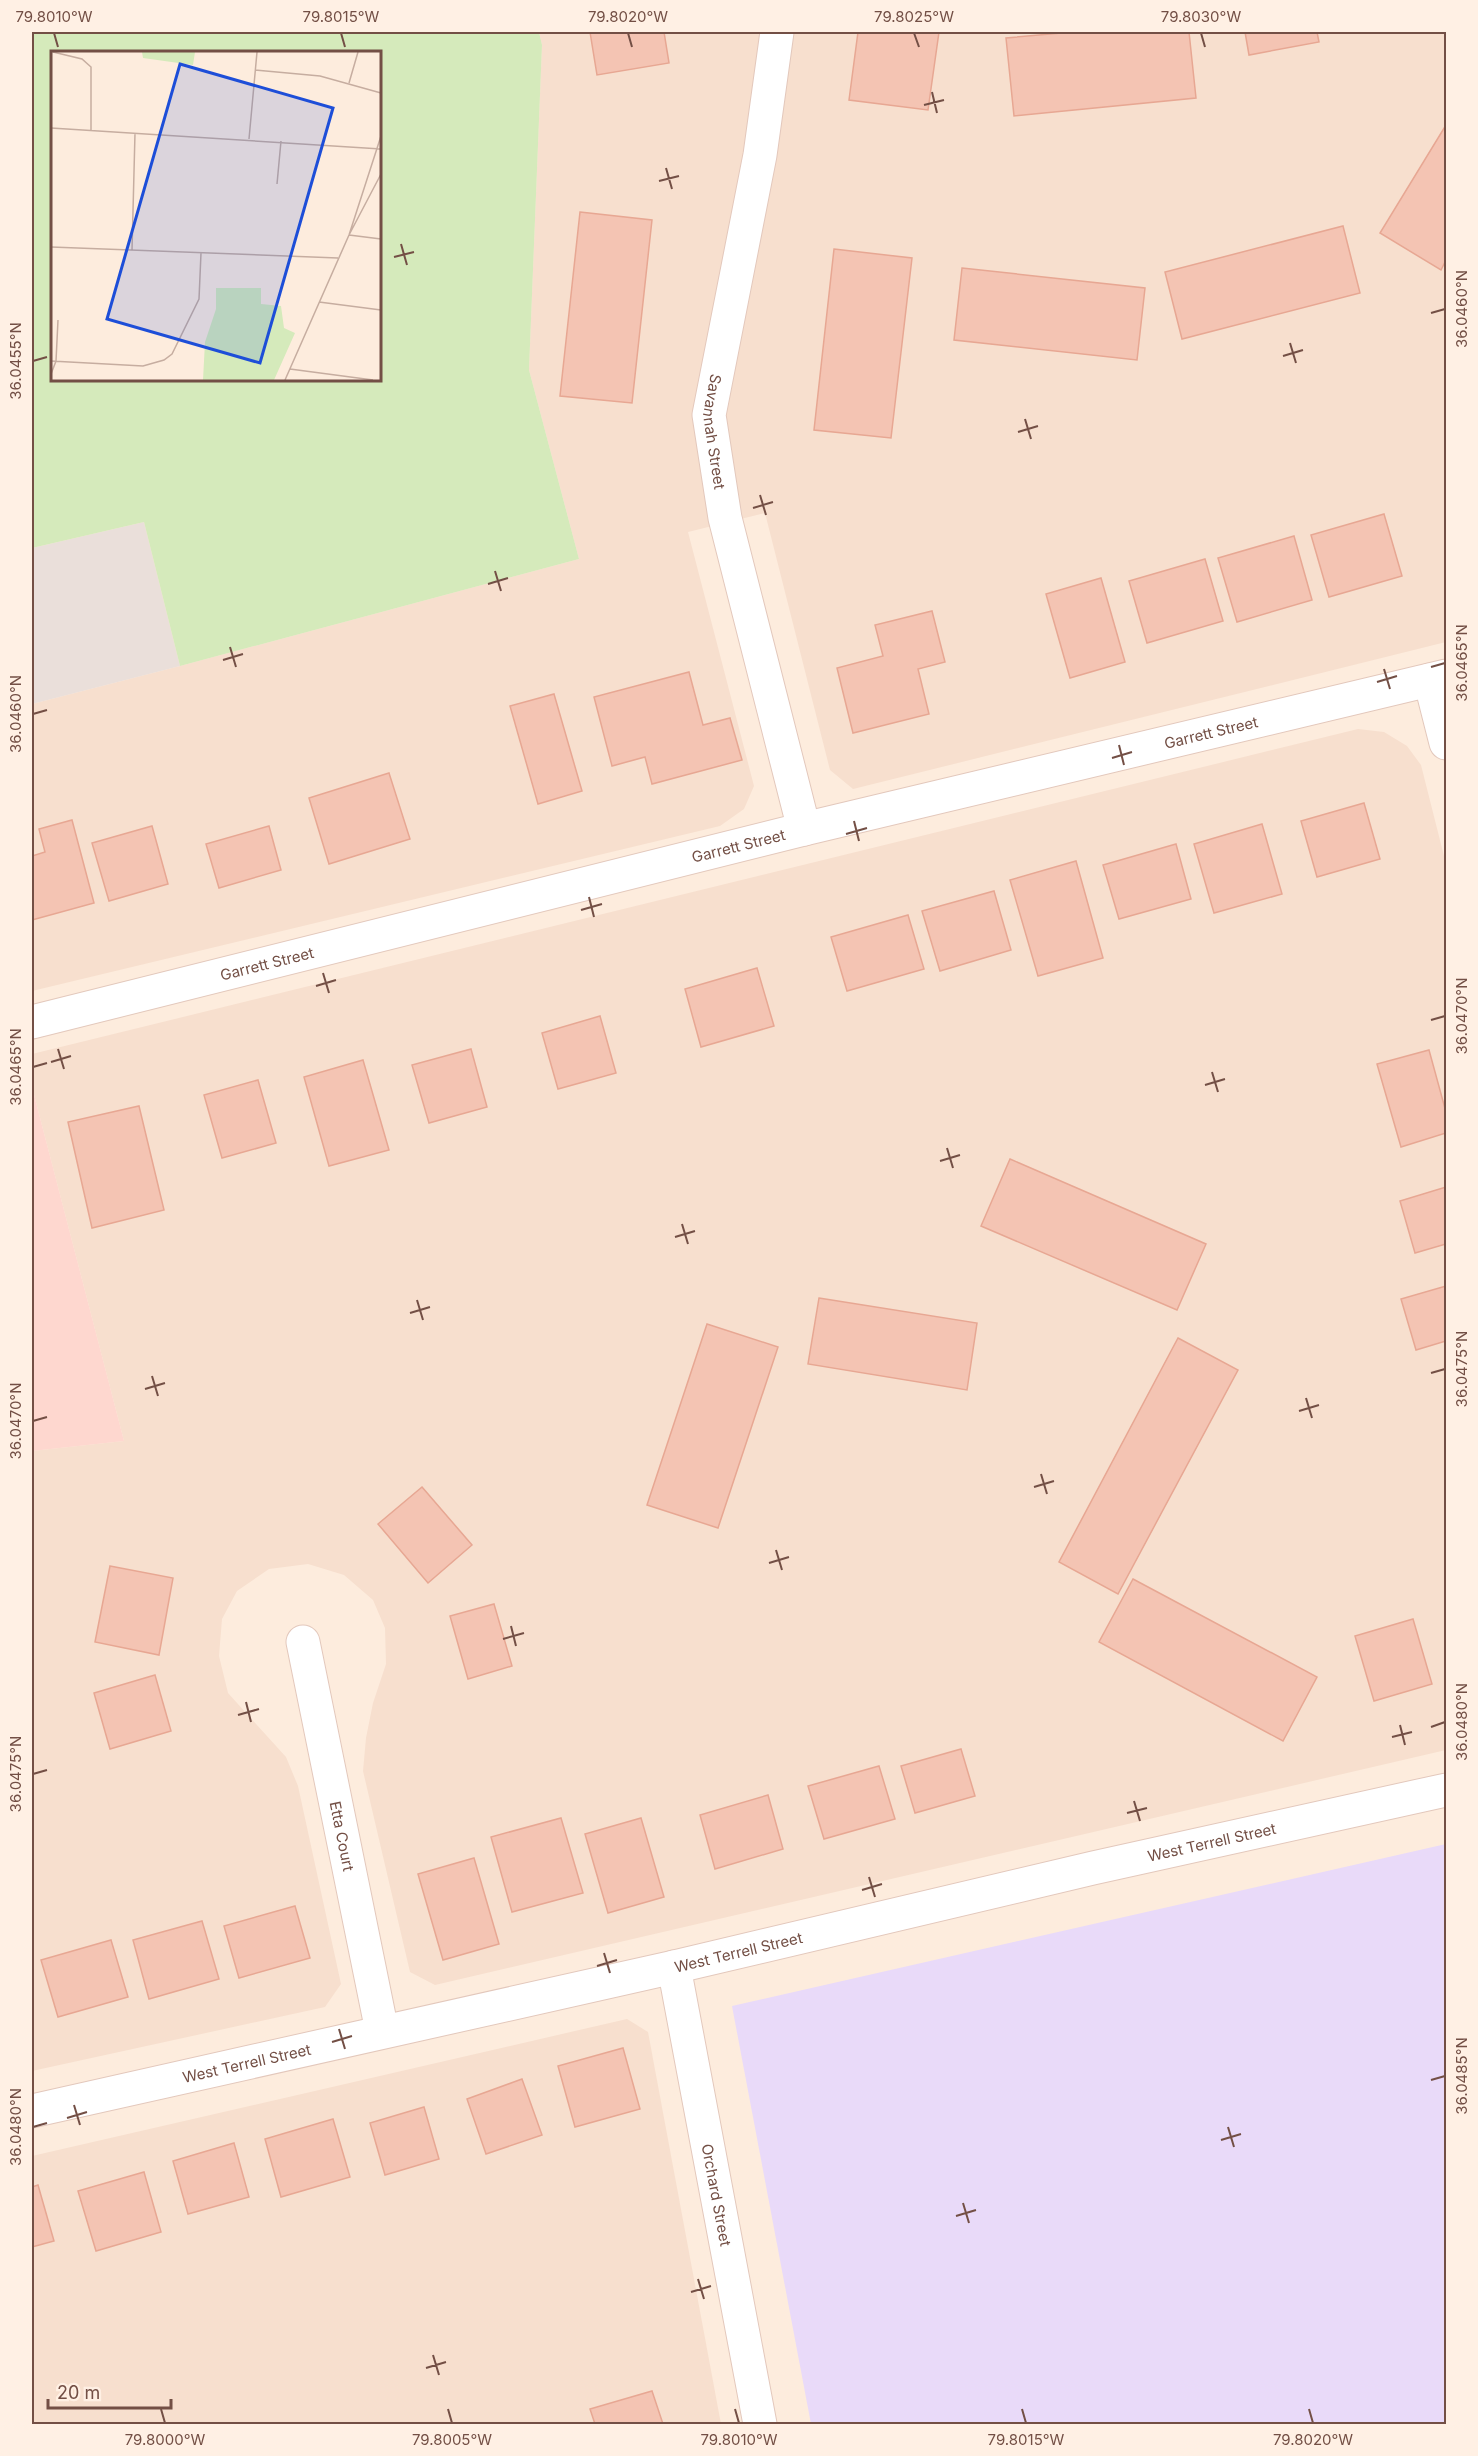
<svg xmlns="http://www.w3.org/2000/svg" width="1478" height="2456" viewBox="0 0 1478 2456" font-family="Inter,sans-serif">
<rect width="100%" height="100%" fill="#fdecdd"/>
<g fill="#f7dfce">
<polygon points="539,32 1446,32 1446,642 853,789 830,770 765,513 688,532 754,786 744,809 720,826 32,991 32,704 180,666 579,559 529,370 542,45"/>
<polygon points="1358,729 1384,732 1407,746 1421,765 1446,864 1446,1750 435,1985 410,1972 363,1771 366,1738 373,1703 386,1664 385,1628 373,1600 344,1575 308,1564 269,1569 237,1591 222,1619 219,1656 228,1693 286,1757 298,1786 341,1984 325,2007 32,2071 32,1451 124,1441 32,1087 32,1054"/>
<polygon points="627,2019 648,2032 721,2424 32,2424 32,2156"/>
</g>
<polygon fill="#fed7cf" points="32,1087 124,1441 32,1451"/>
<polygon fill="#eadfda" points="144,522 180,666 32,704 32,548"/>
<polygon fill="#e9daf9" points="1446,1844 1446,2424 811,2424 732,2006"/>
<path fill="#d5eabb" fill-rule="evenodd" d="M32,32H539L542,45L529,370L579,559L180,666L144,522L32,548ZM52,52H380V380H52Z"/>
<g fill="#f4c4b3" stroke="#e7a793" stroke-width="1.5">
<polygon points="590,32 664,32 669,63 597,75"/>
<polygon points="858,32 939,32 928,110 849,100"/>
<polygon points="1073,32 1189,32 1196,98 1014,116 1006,38"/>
<polygon points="1245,32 1317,32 1319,42 1249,55"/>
<polygon points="1446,125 1446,260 1441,270 1380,233"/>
<polygon points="580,212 652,220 632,403 560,396"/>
<polygon points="1343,226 1360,293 1182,339 1165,272"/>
<polygon points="834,249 912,258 891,438 814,430"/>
<polygon points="962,268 1145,288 1137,360 954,340"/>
<polygon points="1384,514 1402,576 1329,597 1311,535"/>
<polygon points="1294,536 1312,600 1237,622 1218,558"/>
<polygon points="1205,559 1223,621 1147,643 1129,581"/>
<polygon points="1101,578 1125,662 1070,678 1046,594"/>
<polygon points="932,611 945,662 918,669 929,714 853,733 837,668 883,656 875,625"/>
<polygon points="689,672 703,725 730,718 742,760 652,784 645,757 612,766 594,697"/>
<polygon points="554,694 582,791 538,804 510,706"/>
<polygon points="389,773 410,839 329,864 309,798"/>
<polygon points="1364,803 1380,859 1317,877 1301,821"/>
<polygon points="72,820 94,903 32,920 32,856 45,852 39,829"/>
<polygon points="1262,824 1282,894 1214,913 1194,844"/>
<polygon points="152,826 168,884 109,901 92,843"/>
<polygon points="269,826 281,870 219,888 206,844"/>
<polygon points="1176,844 1191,899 1119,919 1103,865"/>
<polygon points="1076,861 1103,958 1038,976 1010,880"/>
<polygon points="994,891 1011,950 940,971 922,911"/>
<polygon points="908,915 924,969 847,991 831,937"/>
<polygon points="757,968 774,1026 701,1047 685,989"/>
<polygon points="600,1016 616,1073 558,1089 542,1033"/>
<polygon points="471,1049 487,1107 429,1123 412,1065"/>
<polygon points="1429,1050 1446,1112 1446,1133 1401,1147 1377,1064"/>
<polygon points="363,1060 389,1150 329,1166 304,1077"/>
<polygon points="258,1080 276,1143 222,1158 204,1095"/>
<polygon points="139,1106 164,1210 92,1228 68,1122"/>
<polygon points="1010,1159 1206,1244 1177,1310 981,1226"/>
<polygon points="1446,1187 1446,1244 1415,1253 1400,1201"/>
<polygon points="1446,1286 1446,1341 1416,1350 1401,1299"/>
<polygon points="819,1298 977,1323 967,1390 808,1364"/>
<polygon points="707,1324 778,1347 718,1528 647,1505"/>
<polygon points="1178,1338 1238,1370 1118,1594 1059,1562"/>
<polygon points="422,1487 472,1545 428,1583 378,1524"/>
<polygon points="110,1566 173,1578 159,1655 95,1642"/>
<polygon points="1133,1579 1317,1677 1283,1741 1099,1642"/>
<polygon points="494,1604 512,1666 468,1679 450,1616"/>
<polygon points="1413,1619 1432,1684 1374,1701 1355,1636"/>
<polygon points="155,1675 171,1731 110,1749 94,1693"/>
<polygon points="961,1749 975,1796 915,1813 901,1766"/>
<polygon points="879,1766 895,1819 824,1839 808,1786"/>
<polygon points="768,1795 783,1849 715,1869 700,1815"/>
<polygon points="561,1818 583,1893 512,1912 491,1837"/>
<polygon points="641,1818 664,1897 608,1913 585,1834"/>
<polygon points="474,1858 499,1944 443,1960 418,1874"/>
<polygon points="295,1906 310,1958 239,1978 224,1926"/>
<polygon points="202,1921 219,1979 149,1999 133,1940"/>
<polygon points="111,1940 128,1997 58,2017 41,1960"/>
<polygon points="623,2048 640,2109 575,2127 558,2066"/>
<polygon points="522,2079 542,2135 486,2154 467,2099"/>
<polygon points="424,2107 439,2159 385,2175 370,2123"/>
<polygon points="333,2119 350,2177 281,2197 265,2139"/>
<polygon points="234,2143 249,2197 188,2214 173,2161"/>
<polygon points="144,2172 161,2232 96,2251 78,2191"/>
<polygon points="38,2185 54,2241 32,2247 32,2187"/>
<polygon points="652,2391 663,2424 595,2424 590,2409"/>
</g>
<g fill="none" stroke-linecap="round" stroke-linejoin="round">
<g stroke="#e3c8bc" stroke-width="35">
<g id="street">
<path id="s1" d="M777,32L760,155L709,415L725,518L804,829"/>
<polyline points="1430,680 1446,743"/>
<path id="s2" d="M32,1022L804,829L1446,676"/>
<path id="s3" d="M303,1642L382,2031"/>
<path id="s4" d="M674,1967L760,2424"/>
<path id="s5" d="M32,2111L674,1967L1093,1868L1446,1790"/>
</g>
</g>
<use href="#street" stroke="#fff" stroke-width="33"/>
</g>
<path fill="none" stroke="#734f45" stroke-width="2" d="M54,33L58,47M341,33L345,47M628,33L632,47M914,33L919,47M1201,33L1205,47M932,92L937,113M924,105L944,100M666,168L672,189M659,181L679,176M401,244L407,265M394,257L414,252M1431,313L1445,309M1290,343L1296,363M1283,356L1303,350M33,361L47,357M1025,419L1031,439M1018,432L1038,426M760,495L766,515M753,508L773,502M495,571L501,591M488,584L508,578M230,647L236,667M223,660L243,654M1431,667L1445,663M1384,669L1390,689M1377,682L1397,676M33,714L47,710M1119,745L1124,765M1112,758L1132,752M854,821L859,841M846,834L867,828M589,897L594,917M581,910L602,904M323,973L329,993M316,986L336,980M1431,1020L1445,1016M58,1049L64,1069M51,1062L71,1056M33,1067L47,1063M1212,1072L1218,1092M1205,1085L1225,1079M947,1148L953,1168M940,1161L960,1155M682,1224L688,1244M675,1237L695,1231M417,1300L423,1320M410,1313L430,1307M1431,1373L1445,1369M152,1376L158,1396M145,1389L165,1383M1306,1398L1312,1418M1299,1411L1319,1405M33,1421L47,1417M1041,1474L1047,1494M1034,1487L1054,1481M776,1550L782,1570M769,1563L789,1557M511,1626L516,1646M503,1639L524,1633M246,1702L251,1722M238,1715L259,1709M1400,1725L1405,1745M1431,1727L1445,1722M1392,1737L1412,1732M33,1774L47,1770M1134,1801L1140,1821M1127,1813L1147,1808M869,1877L875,1897M862,1890L882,1884M604,1953L610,1973M597,1966L617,1960M339,2029L345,2049M332,2042L352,2036M1431,2080L1445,2076M74,2105L80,2125M67,2118L87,2112M33,2127L47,2123M1228,2127L1234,2147M1221,2140L1241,2134M963,2203L969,2223M956,2216L976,2210M698,2279L704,2299M691,2292L711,2286M433,2355L439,2375M426,2368L446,2362M161,2409L165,2423M448,2409L452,2423M735,2409L739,2423M1022,2409L1026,2423M1309,2409L1313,2423"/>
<g text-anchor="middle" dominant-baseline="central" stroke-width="4.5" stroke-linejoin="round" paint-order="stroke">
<g font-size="15" fill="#734f45" stroke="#fff0e4">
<text stroke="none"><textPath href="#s1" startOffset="406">Savannah Street</textPath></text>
<text stroke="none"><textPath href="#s2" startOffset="1214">Garrett Street</textPath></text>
<text stroke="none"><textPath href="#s2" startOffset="728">Garrett Street</textPath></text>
<text stroke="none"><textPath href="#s2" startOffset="242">Garrett Street</textPath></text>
<text stroke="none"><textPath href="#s3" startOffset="198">Etta Court</textPath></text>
<text stroke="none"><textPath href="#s5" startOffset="1210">West Terrell Street</textPath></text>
<text stroke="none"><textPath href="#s5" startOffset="724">West Terrell Street</textPath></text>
<text stroke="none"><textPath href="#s5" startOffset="220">West Terrell Street</textPath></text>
<text stroke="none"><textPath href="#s4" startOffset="232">Orchard Street</textPath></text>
</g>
</g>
<g transform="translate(51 51)">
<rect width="330" height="330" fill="#fdecdd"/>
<path d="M91,1H144L142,14L92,7ZM165,237H210V253L230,255L233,277L244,282L223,329H152L154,291L165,258Z" fill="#d5eabb"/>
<path fill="none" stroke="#c6ada0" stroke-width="1.5" d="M2,1L31,8L40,16V79M204,19L269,25L330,42M298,32L307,1M0,77L330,98M198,88L206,1M226,133L230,90M298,184L330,188M298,184L330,85M0,196L287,207M81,199L84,82M268,251L330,259M0,310L92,315L113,309L121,303L148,248L150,202M239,318L322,329M0,323L5,310L7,269M234,329L298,184L330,123"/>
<path fill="#1d4ed8" fill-opacity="0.15" stroke="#1d4ed8" stroke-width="3" d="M129,13L282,57L209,312L56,268Z"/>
<rect width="330" height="330" fill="none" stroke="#734f45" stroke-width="3"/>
</g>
<rect width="1478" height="2456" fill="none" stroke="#fff0e4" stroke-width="66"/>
<path d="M48 2399v9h123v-9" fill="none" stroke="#734f45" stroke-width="3"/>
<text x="57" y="2399" font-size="18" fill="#734f45" stroke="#fff0e4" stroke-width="4.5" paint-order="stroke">20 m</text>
<rect x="33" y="33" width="1412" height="2390" fill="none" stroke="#734f45" stroke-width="2"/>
<g font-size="15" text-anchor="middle" fill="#734f45">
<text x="54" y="22">79.8010°W</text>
<text x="341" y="22">79.8015°W</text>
<text x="628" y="22">79.8020°W</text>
<text x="914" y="22">79.8025°W</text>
<text x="1201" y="22">79.8030°W</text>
<text transform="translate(1462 309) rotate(-90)" y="5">36.0460°N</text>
<text transform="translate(16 361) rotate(-90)" y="5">36.0455°N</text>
<text transform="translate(1462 663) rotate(-90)" y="5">36.0465°N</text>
<text transform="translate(16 714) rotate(-90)" y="5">36.0460°N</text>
<text transform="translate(1462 1016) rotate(-90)" y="5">36.0470°N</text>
<text transform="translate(16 1067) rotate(-90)" y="5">36.0465°N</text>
<text transform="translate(1462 1369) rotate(-90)" y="5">36.0475°N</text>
<text transform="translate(16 1421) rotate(-90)" y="5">36.0470°N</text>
<text transform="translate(1462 1722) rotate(-90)" y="5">36.0480°N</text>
<text transform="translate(16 1774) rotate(-90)" y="5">36.0475°N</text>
<text transform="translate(1462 2076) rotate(-90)" y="5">36.0485°N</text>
<text transform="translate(16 2127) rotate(-90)" y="5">36.0480°N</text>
<text x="165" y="2445">79.8000°W</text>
<text x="452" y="2445">79.8005°W</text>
<text x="739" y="2445">79.8010°W</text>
<text x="1026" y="2445">79.8015°W</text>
<text x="1313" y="2445">79.8020°W</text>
</g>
</svg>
